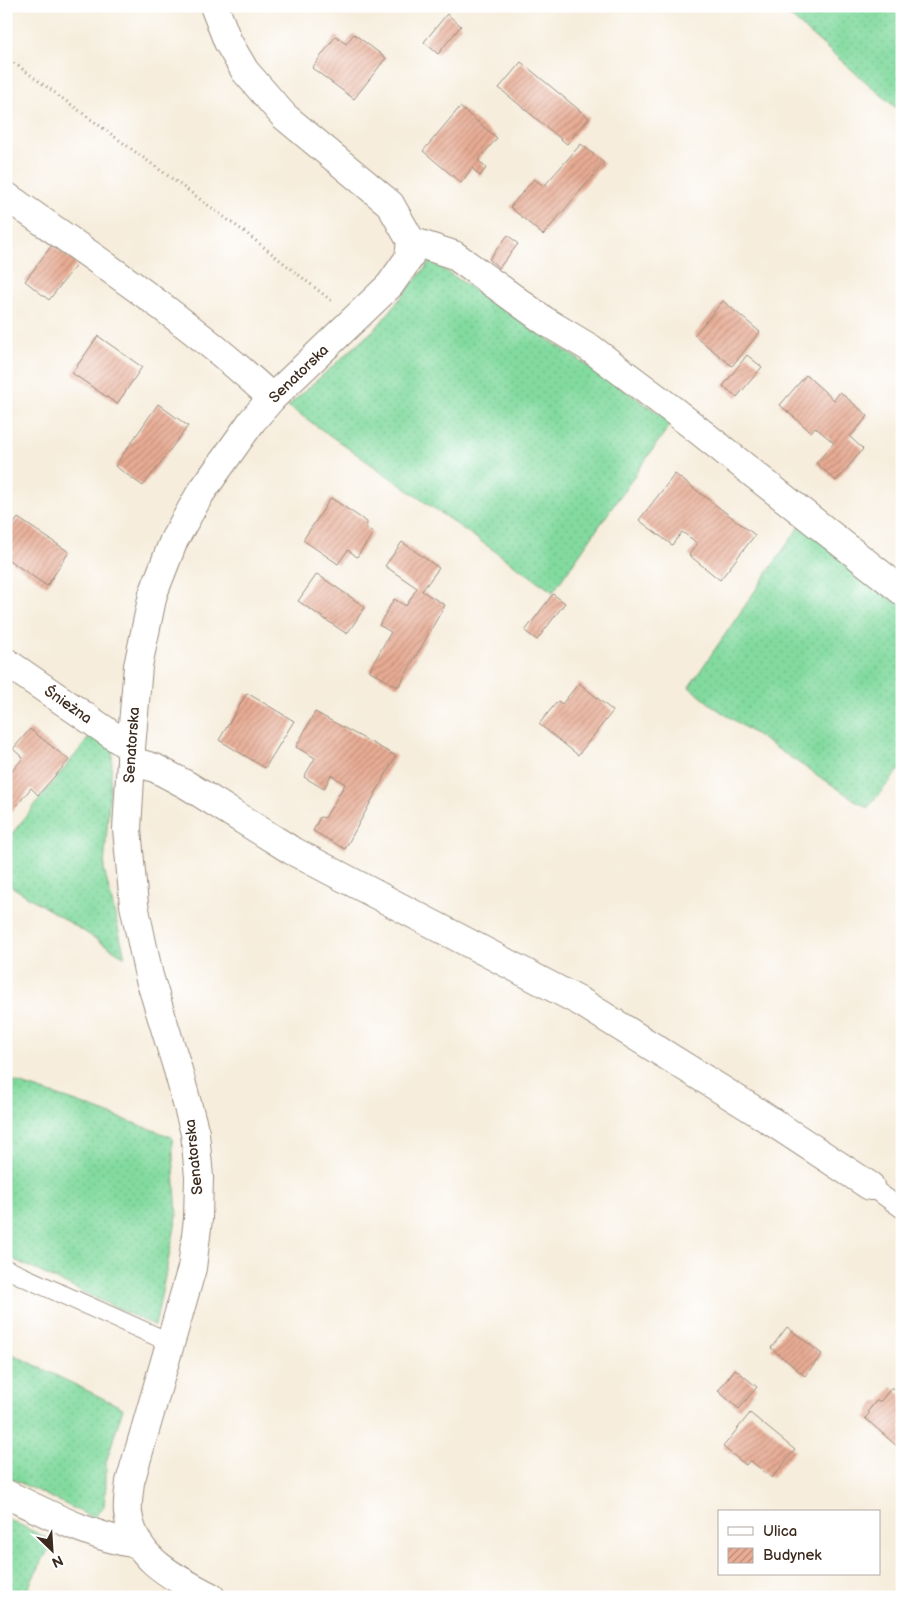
<svg xmlns="http://www.w3.org/2000/svg" width="908" height="1603" viewBox="0 0 908 1603" font-family="'Balsamiq Sans',sans-serif">
<defs>
<pattern id="grass-dots" width="8" height="8" patternUnits="userSpaceOnUse" patternTransform="scale(1.25)"><rect width="8" height="8" fill="#82da9f"/><path d="M2 2h.1M6 6h.1" fill="none" stroke="#71bb88" stroke-width="1.8" stroke-linecap="round"/></pattern>
<pattern id="building-hatch" width="6" height="6" patternUnits="userSpaceOnUse" patternTransform="scale(1.25)"><rect width="6" height="6" fill="#e8ac94"/><path d="M-1 1l2-2M0 6l6-6M5 7l2-2" fill="none" stroke="#bd8c78"/></pattern>
</defs>
<rect width="100%" height="100%" fill="#fff"/>
<filter id="ink" filterUnits="userSpaceOnUse"><feTurbulence type="fractalNoise" baseFrequency=".02" numOctaves="2"/><feDisplacementMap in="SourceGraphic" scale="10" xChannelSelector="R" yChannelSelector="G"/><feConvolveMatrix kernelMatrix="1 2 1 2 8 2 1 2 1" color-interpolation-filters="sRGB"/></filter>
<filter id="wash" filterUnits="userSpaceOnUse"><feTurbulence type="fractalNoise" baseFrequency=".0096" numOctaves="4" result="noise"/><feDisplacementMap in="SourceGraphic" scale="20" xChannelSelector="R" yChannelSelector="G"/><feGaussianBlur stdDeviation="1.12" result="paint"/><feColorMatrix in="noise" values="0 0 0 0 0 0 0 0 0 0 0 0 0 0 0 0 0 1.4 0 .05"/><feComposite in="paint" operator="in"/></filter>
<g filter="url(#wash)">
<rect width="100%" height="100%" fill="#f6eddc"/>
<g fill="url(#grass-dots)" stroke="#5e825e">
<polygon points="778,6 902,6 902,113"/>
<polygon points="431,261 672,422 553,592 288,406 377,327"/>
<polygon points="801,524 902,605 902,767 867,808 714,707 689,687"/>
<polygon points="92,734 113,747 104,869 125,957 6,883 6,841"/>
<polygon points="6,1079 71,1100 172,1137 177,1217 155,1326 6,1256"/>
<polygon points="6,1351 123,1408 106,1462 106,1484 104,1506 94,1518 6,1476"/>
<polygon points="6,1518 53,1541 23,1597 6,1597"/>
</g>
<g id="blocks">
<g fill="url(#building-hatch)">
<polygon points="447,14 461,26 438,54 424,42"/>
<polygon points="354,34 386,58 354,99 312,68 336,36 346,44"/>
<polygon points="521,62 589,118 567,144 499,88"/>
<polygon points="460,107 497,138 478,160 486,168 480,176 472,168 461,183 423,151"/>
<polygon points="581,144 604,163 543,235 510,207 534,179 544,186"/>
<polygon points="508,235 518,244 499,268 489,259"/>
<polygon points="52,245 77,264 49,300 25,281"/>
<polygon points="723,301 760,332 732,366 694,335"/>
<polygon points="98,336 142,367 117,404 72,373"/>
<polygon points="747,355 762,367 737,397 723,386"/>
<polygon points="806,375 834,400 840,392 868,416 850,437 863,449 836,481 816,463 834,443 815,427 811,432 780,405"/>
<polygon points="158,404 188,426 143,486 115,466"/>
<polygon points="675,474 755,535 720,580 689,555 697,544 692,539 682,532 672,545 639,520"/>
<polygon points="331,498 367,522 367,524 365,527 373,533 357,557 348,550 338,564 303,540"/>
<polygon points="18,518 69,552 47,586 6,558 6,535"/>
<polygon points="402,542 439,568 422,591 445,605 399,686 396,686 370,671 370,669 391,632 379,625 394,599 406,606 417,588 385,566"/>
<polygon points="317,574 365,607 347,634 298,601"/>
<polygon points="553,594 565,603 537,640 525,631"/>
<polygon points="579,683 613,711 578,755 539,724 557,702 558,701 562,704"/>
<polygon points="247,693 294,721 265,768 219,740"/>
<polygon points="315,712 396,756 345,849 313,831 320,817 325,818 345,784 331,775 324,789 304,777 315,758 296,747"/>
<polygon points="30,729 69,760 38,795 31,788 6,819 6,778 23,758 13,749"/>
<polygon points="787,1327 822,1354 805,1376 771,1348"/>
<polygon points="735,1369 757,1387 739,1409 718,1391"/>
<polygon points="892,1387 902,1396 902,1445 899,1448 865,1418 869,1414 869,1410 876,1401 881,1401"/>
<polygon points="750,1413 795,1450 772,1478 751,1461 750,1460 746,1465 723,1447"/>
</g>
</g>
</g>
<g filter="url(#ink)">
<use href="#blocks" fill-opacity="0" stroke="#988c7d" stroke-width="1"/>
<g fill="none" stroke-linecap="round" stroke-linejoin="round">
<g stroke="#988c7d" stroke-width="20">
<g id="service">
<polyline points="870,1186 902,1209"/>
<polyline points="6,1269 171,1343"/>
</g>
</g>
<g stroke="#988c7d" stroke-width="30">
<g id="minor">
<path d="M6,196C97,260 191,322 272,398"/>
<polyline points="411,241 454,255 545,321 590,348 674,411 902,591"/>
<polyline points="6,662 131,748"/>
<polyline points="131,761 155,768 187,785 291,850 581,1002 754,1110 870,1186"/>
<path d="M6,1494C48,1514 91,1537 137,1544"/>
<path d="M211,1597C174,1577 134,1560 128,1513C127,1503 129,1492 130,1482L192,1268L198,1219L199,1177L195,1133L178,1070L149,976L134,905L127,829L131,761V748L138,666L153,594L174,540L200,494L252,421L272,398L390,285L409,258L411,241L390,204L284,116L245,71L228,42L214,6"/>
</g>
</g>
<polyline stroke="#988c7d" stroke-width="3" stroke-dasharray="1 4" stroke-linecap="butt" points="6,57 246,233 333,302"/>
<use href="#service" stroke="#fff" stroke-width="18"/>
<use href="#minor" stroke="#fff" stroke-width="28"/>
</g>
</g>
<g text-anchor="middle" dominant-baseline="central" stroke-width="5" stroke-linejoin="round" paint-order="stroke">
<g font-size="15" fill="#3b2a1e" stroke="#fff">
<text transform="translate(299 374) rotate(-44)">Senatorska</text>
<text transform="translate(68 705) rotate(35)">Śnieżna</text>
<text transform="translate(132 745) rotate(-86)">Senatorska</text>
<text transform="translate(194 1157) rotate(-96)">Senatorska</text>
</g>
</g>
<rect width="908" height="1603" fill="none" stroke="#fff" stroke-width="25"/>
<rect x="718" y="1510" width="162" height="65" fill="#ffffff" stroke="#b1aaa5"/>
<rect x="728" y="1527" width="25" height="8" fill="#ffffff" stroke="#b1aaa5"/>
<text x="763" y="1536" font-size="15" fill="#3b2a1e">Ulica</text>
<rect x="728" y="1548" width="25" height="15" fill="url(#building-hatch)" stroke="#b1aaa5"/>
<text x="763" y="1560" font-size="15" fill="#3b2a1e">Budynek</text>
<g transform="translate(52 1550) rotate(155)" stroke="#ffffff" stroke-width="4" paint-order="stroke">
<path d="M0-4L9 19L0 12L-9 19Z" fill="#3b2a1e"/>
<text y="-8" font-size="14" font-weight="bold" text-anchor="middle" fill="#3b2a1e">N</text>
</g>
</svg>
